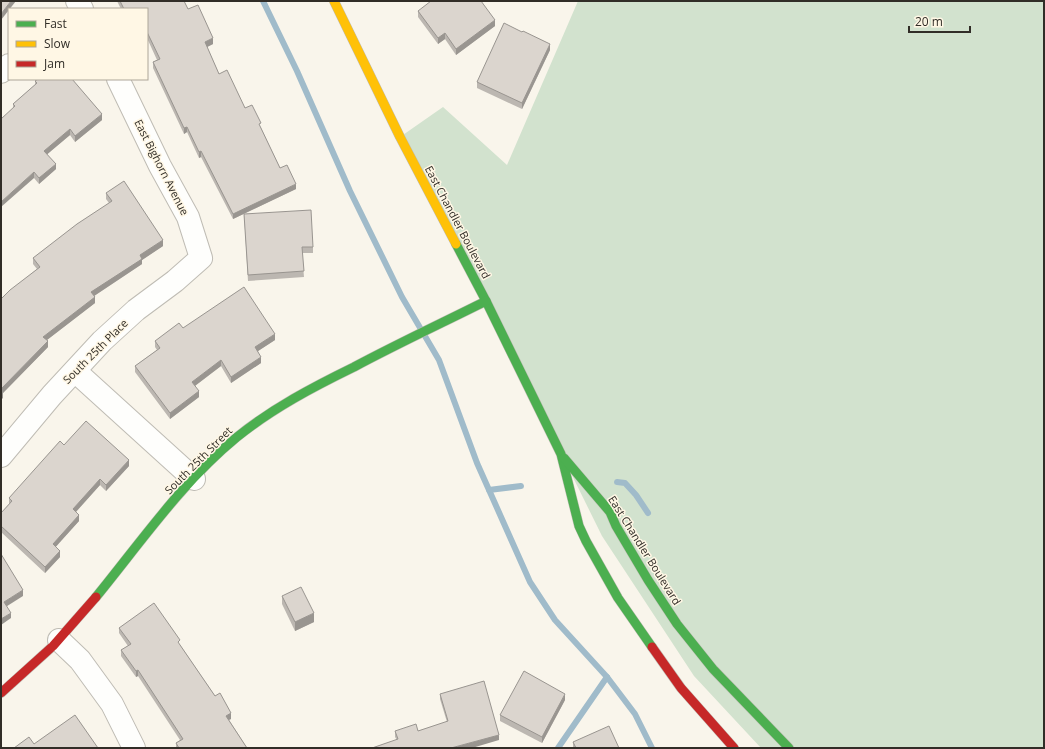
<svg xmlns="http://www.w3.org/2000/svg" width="1045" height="749" viewBox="0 0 1045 749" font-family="'Open Sans',sans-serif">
<rect width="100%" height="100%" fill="#f9f5eb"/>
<polygon fill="#d2e2ce" points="578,1 1044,1 1044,748 761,748 694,676 602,536 486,301 400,137 443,107 507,165"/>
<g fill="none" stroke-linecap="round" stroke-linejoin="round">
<g stroke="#a0bbca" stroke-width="6">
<polyline points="263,1 297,71 350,191 402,297 439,360 477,463 530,582 555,620 607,677 635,714 652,748"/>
<polyline points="617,482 625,483 636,495 648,513"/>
<polyline points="489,490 521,486"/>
<polyline points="558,748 607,677"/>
</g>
<g stroke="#bfbcb4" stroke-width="24">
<g id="street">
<polyline points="77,1 82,9"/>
<polyline points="1,72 9,65"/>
<polyline points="75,371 194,479"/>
<polyline points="1,456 52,395 102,341 136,310 175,281 201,258 188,217 160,166 118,79"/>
<polyline points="59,640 80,660 112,704 134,748"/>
</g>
</g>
<g stroke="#bfbcb4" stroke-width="10">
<g id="fast">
<polyline points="456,244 486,301 561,454 579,526 586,541 618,598 652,647"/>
<polyline points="564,458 610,512 616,526 648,580 677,624 713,669 789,748"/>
<path d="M96,597C141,542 182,482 237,437C273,408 313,387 354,367C397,344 442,323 486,301"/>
</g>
</g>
<g stroke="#bfbcb4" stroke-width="10">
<polyline id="slow" points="334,1 400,137 456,244"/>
</g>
<g stroke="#bfbcb4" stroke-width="10">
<g id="jam">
<polyline points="652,647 681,688 734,748"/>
<polyline points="1,693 53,646 96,597"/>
</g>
</g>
<use href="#street" stroke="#fefefc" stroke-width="22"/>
<use href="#fast" stroke="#4caf50" stroke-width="9"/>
<use href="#slow" stroke="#ffc107" stroke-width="9"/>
<use href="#jam" stroke="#c62828" stroke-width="9"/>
</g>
<g fill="#bcb7b1">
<polygon points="117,1 184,1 188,9 213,44 207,47 219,74 245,108 261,128 280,168 296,189 233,219 201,157 199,158 187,132 184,134 153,68 153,62 157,60 147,38 147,9 121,9"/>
<polygon points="418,11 495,26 456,55 445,39 438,44 418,17"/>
<polygon points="522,32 550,50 522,109 477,88 477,82"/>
<polygon points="35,81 102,120 75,142 70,135 47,154 56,169 39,184 34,178 13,107 13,104 35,85"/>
<polygon points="106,193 163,246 142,260 142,264 94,296 95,303 47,340 48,347 3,393 3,398 1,299 37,269 33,264 33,258 109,203 106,199"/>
<polygon points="244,214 313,247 313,253 302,253 304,277 248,281"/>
<polygon points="183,328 275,340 258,351 261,363 231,383 221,366 195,386 199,397 170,419 135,372 135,366 157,350 155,347 155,341"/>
<polygon points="64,445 129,466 106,491 100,485 76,512 79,521 55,547 60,557 45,573 1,532 1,513 9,504 9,498"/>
<polygon points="282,596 314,622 295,631 282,604"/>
<polygon points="119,628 180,645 215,696 231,719 229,720 247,748 176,748 176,743 180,740 138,676 136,677 121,656 121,650 128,646 119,633"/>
<polygon points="440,694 499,740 397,740 395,737 395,731 418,731 447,722 440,699"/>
<polygon points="565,700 542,743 500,721 500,715"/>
<polygon points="573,742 619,748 573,748"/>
</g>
<g fill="#999590">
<polygon points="11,1 16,1 1,20 1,14"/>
<polygon points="495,20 495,26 456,55 456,49"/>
<polygon points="445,33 445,39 438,44 438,38"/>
<polygon points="213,38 213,44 205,48 205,42"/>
<polygon points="550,44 550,50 522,109 522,103"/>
<polygon points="102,114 102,120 75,142 75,136"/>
<polygon points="187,127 187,132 184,134 184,128"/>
<polygon points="70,129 70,135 44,157 44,151"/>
<polygon points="201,151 201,157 199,158 199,152"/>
<polygon points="56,164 56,169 39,184 39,178"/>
<polygon points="34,172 34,178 1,207 1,202"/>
<polygon points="296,184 296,189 233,219 233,214"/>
<polygon points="163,240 163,246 142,260 142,264 91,298 91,292 140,255"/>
<polygon points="95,297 95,303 43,343 43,337"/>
<polygon points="275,334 275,340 255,353 255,347"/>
<polygon points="48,341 48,347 3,393 3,398 1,400 1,389"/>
<polygon points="261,357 261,363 231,383 231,377"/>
<polygon points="221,360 221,366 192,388 192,382"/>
<polygon points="199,391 199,397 170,419 170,413"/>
<polygon points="129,460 129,466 106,491 106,485"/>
<polygon points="100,479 100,485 73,515 73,509"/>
<polygon points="79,515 79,521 53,550 53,544"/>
<polygon points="60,551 60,557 45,573 45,567"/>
<polygon points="23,590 23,596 4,608 4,602"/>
<polygon points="11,613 11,618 1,625 1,619"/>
<polygon points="314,613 314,622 295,631 295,622"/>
<polygon points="138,670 138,676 136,677 136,671"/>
<polygon points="565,694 565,700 542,743 542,737"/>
<polygon points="231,713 231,719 226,721 226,716"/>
<polygon points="499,735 499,740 472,748 451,748"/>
</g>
<g fill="#dbd5ce" stroke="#999590">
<polygon points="1,1 11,1 1,14"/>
<polygon points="120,1 184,1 188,9 198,5 213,38 205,42 219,74 227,70 245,108 252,105 261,123 259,124 280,168 287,165 296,184 233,214 201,151 199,152 187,127 184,128 153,62 160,59 147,32 147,9 124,9"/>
<polygon points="431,1 481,1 495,20 456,49 445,33 438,38 418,11"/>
<polygon points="504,23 522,32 523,31 550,44 522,103 477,82"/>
<polygon points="38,79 72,79 102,114 75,136 70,129 44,151 56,164 39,178 34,172 1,202 1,119 15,106 13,104 37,83 35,81"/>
<polygon points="124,181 163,240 140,255 142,259 91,292 95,297 43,337 48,341 1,389 1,299 10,290 40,267 33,258 77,224 112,201 106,193"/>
<polygon points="311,210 313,247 302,247 304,271 248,275 244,214"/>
<polygon points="244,287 275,334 255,347 261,357 231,377 221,360 192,382 199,391 170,413 135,366 160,348 155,341 179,323 183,328"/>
<polygon points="86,421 129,460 106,485 100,479 73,509 79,515 53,544 60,551 45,567 1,526 1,513 12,501 9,498 60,441 64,445"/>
<polygon points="1,554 23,590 4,602 11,613 1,619"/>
<polygon points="301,587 314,613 295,622 282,596"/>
<polygon points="154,603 180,640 178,642 215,696 220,693 231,713 226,716 247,748 179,748 176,743 183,739 138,670 136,671 121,650 131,644 119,628"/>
<polygon points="524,671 565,694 542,737 500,715"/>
<polygon points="484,681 499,735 451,748 372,748 398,739 395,731 416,724 418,731 448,721 440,694"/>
<polygon points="75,715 98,748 14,748 29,737 34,744"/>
<polygon points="609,726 619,748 576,748 573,742"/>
</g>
<g text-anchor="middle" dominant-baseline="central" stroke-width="3" stroke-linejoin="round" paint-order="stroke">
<g font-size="11" fill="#312d27" stroke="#fff7e5">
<text transform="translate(162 167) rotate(63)">East Bighorn Avenue</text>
<text transform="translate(458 222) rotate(62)">East Chandler Boulevard</text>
<text transform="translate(95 351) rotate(-45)">South 25th Place</text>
<text transform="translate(198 460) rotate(-45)">South 25th Street</text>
<text transform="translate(645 550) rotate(58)">East Chandler Boulevard</text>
</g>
</g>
<rect width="1045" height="749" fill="none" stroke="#312d27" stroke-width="4"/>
<rect x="8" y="8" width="140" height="72" fill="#fff7e5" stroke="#ada699"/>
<rect x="16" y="21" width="20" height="6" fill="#4caf50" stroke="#ada699"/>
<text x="44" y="28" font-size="12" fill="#312d27">Fast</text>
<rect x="16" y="41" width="20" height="6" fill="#ffc107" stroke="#ada699"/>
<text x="44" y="48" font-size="12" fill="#312d27">Slow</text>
<rect x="16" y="61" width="20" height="6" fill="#c62828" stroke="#ada699"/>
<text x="44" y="68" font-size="12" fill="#312d27">Jam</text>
<path d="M909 26v6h61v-6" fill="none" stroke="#312d27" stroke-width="2"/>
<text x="915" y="26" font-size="12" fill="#312d27" stroke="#fff7e5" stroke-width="3" paint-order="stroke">20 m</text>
</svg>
